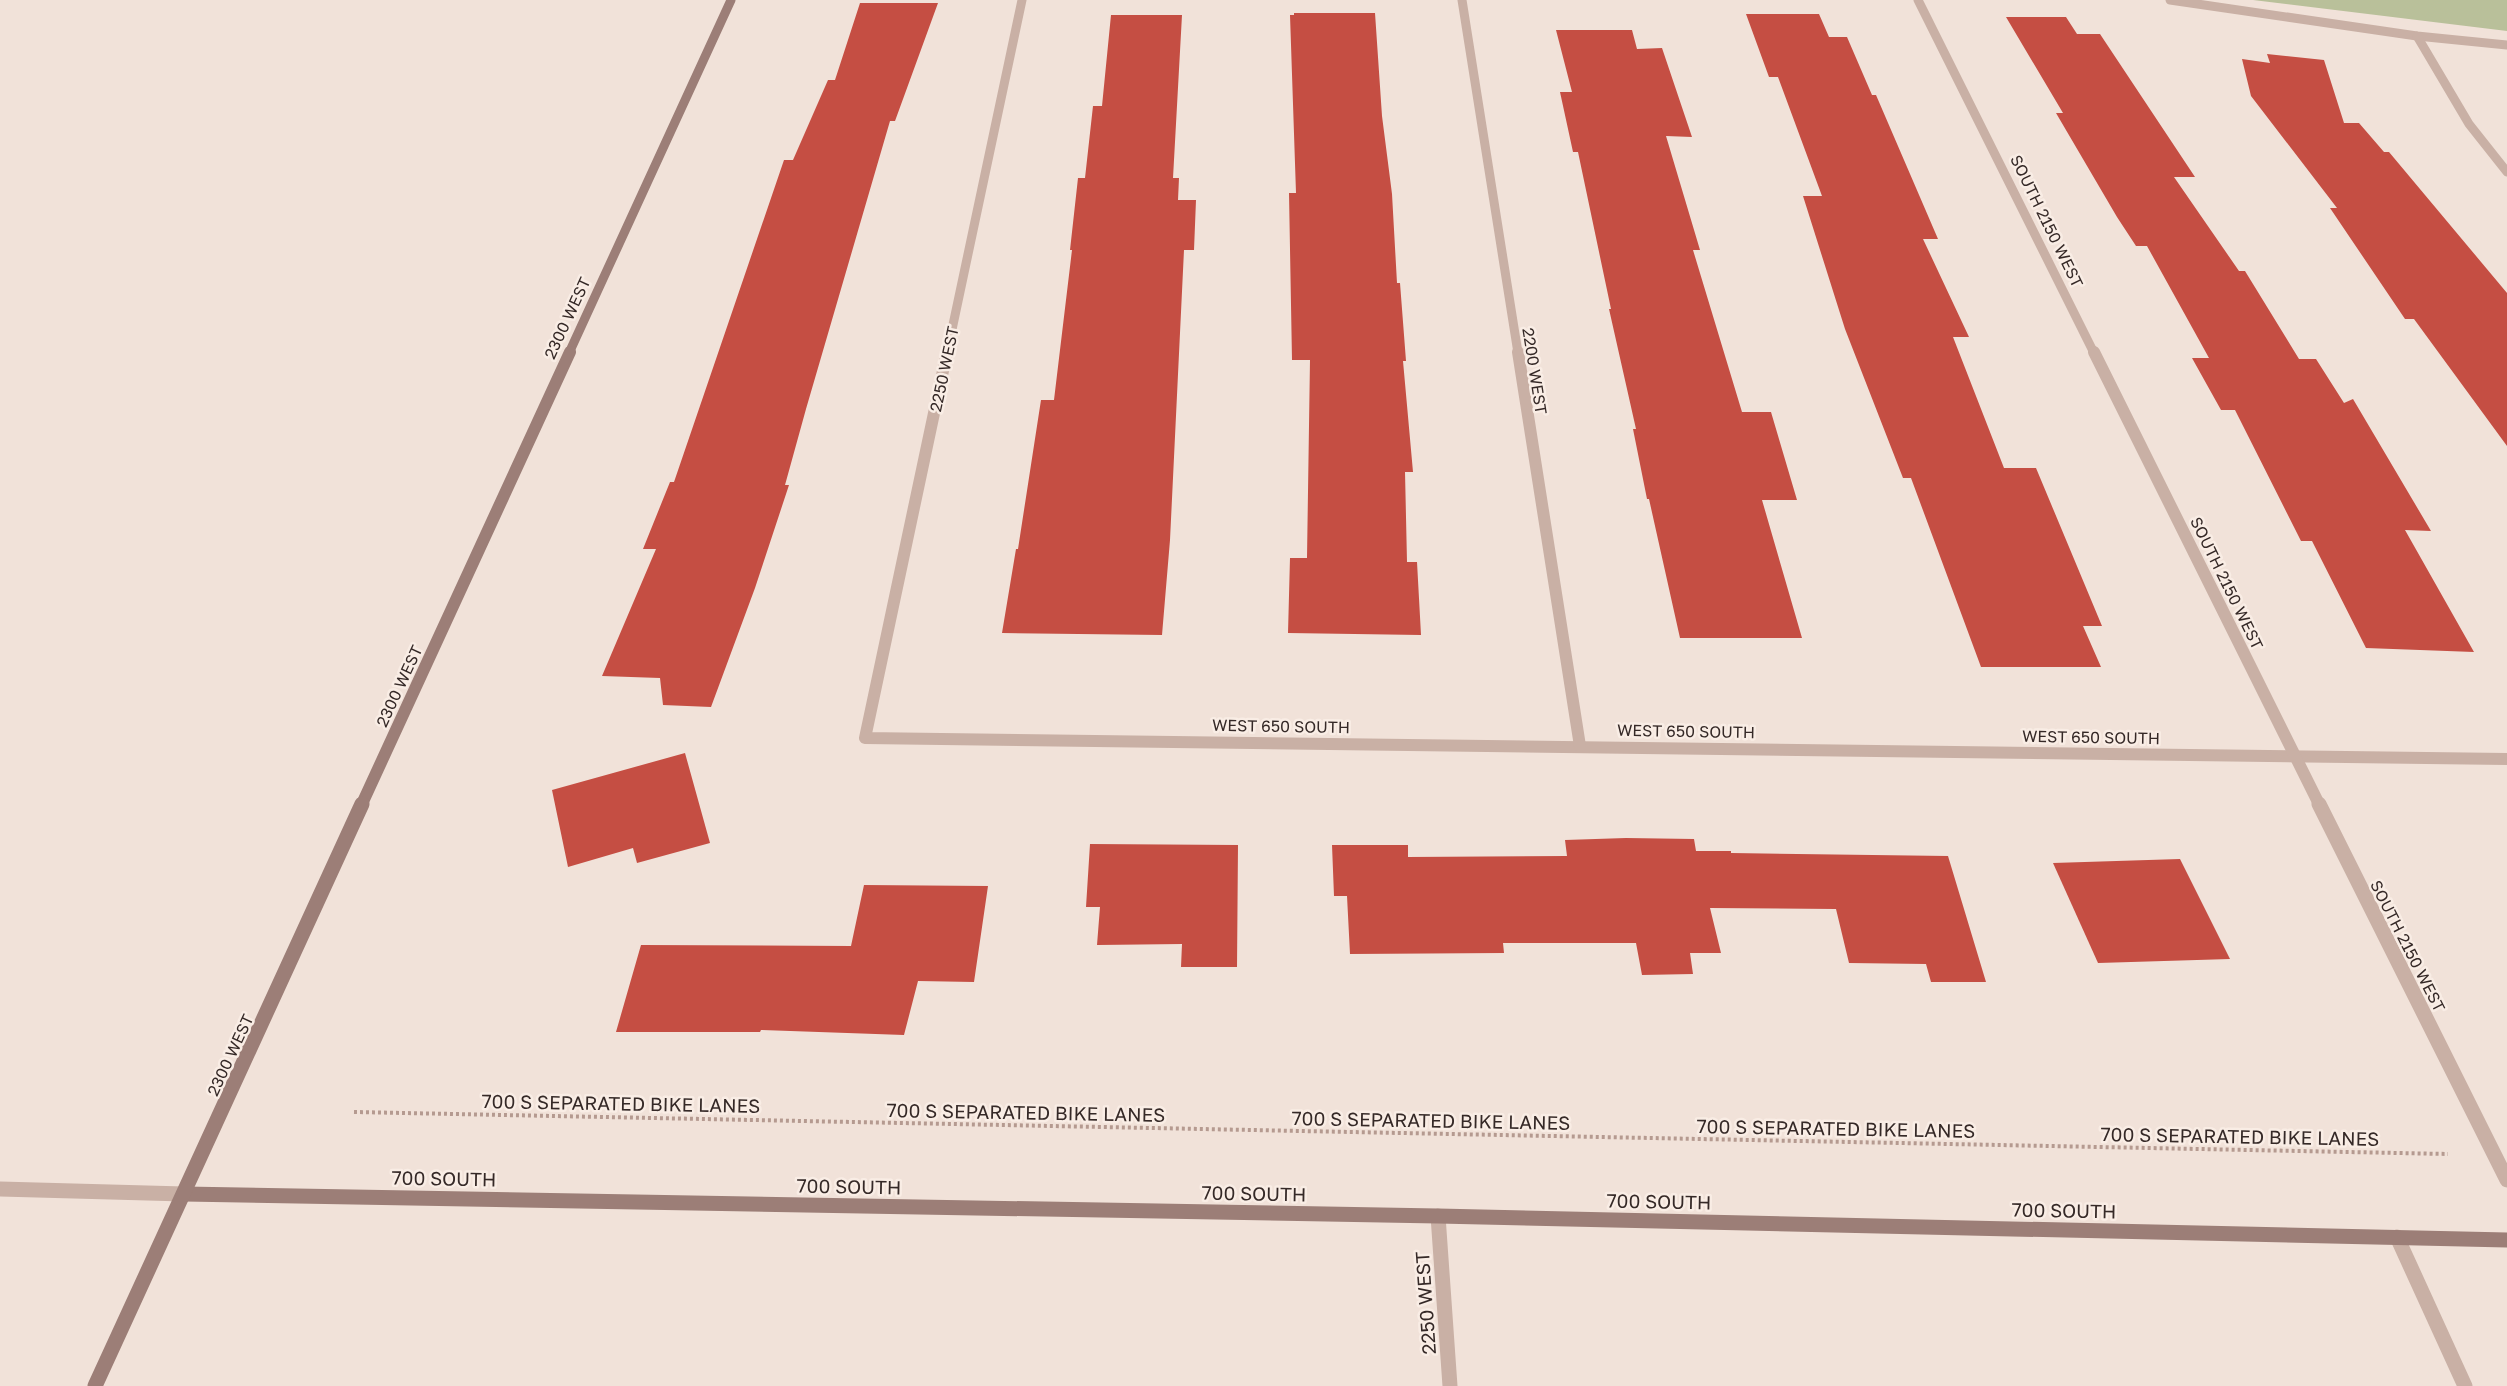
<svg xmlns="http://www.w3.org/2000/svg" width="2507" height="1386" viewBox="0 0 2507 1386" font-family="'Golos Text',sans-serif">
<rect width="100%" height="100%" fill="#f1e2d9"/>
<polygon fill="#b9c09a" points="2253,0 2507,0 2507,31"/>
<g fill="#c54e43">
<polygon points="860,3 938,3 895,121 890,121 806,409 785,485 789,485 755,588 711,707 663,705 660,678 602,676 656,549 643,549 670,482 674,482 784,160 793,160 828,80 835,80"/>
<polygon points="1294,13 1375,13 1382,116 1392,194 1397,283 1400,283 1406,361 1403,361 1413,472 1405,472 1407,562 1417,562 1421,635 1288,633 1290,558 1307,558 1310,360 1292,360 1289,193 1296,193 1290,15 1294,15"/>
<polygon points="1746,14 1819,14 1829,37 1847,37 1872,95 1876,95 1938,239 1923,239 1969,337 1953,337 2004,468 2036,468 2102,626 2083,626 2101,667 1981,667 1911,478 1903,478 1845,329 1803,196 1822,196 1778,77 1769,77"/>
<polygon points="1111,15 1182,15 1173,178 1179,178 1178,200 1196,200 1194,250 1184,250 1170,540 1162,635 1002,633 1016,549 1018,549 1041,400 1054,400 1072,250 1070,250 1078,178 1085,178 1093,106 1102,106"/>
<polygon points="2006,17 2066,17 2077,34 2100,34 2195,177 2174,177 2239,271 2245,271 2299,359 2316,359 2344,403 2353,399 2431,531 2405,530 2474,652 2366,648 2312,541 2301,541 2235,410 2221,410 2192,358 2209,358 2147,246 2136,246 2117,217 2056,113 2063,113"/>
<polygon points="1556,30 1632,30 1637,49 1662,48 1692,137 1666,136 1700,250 1693,250 1742,412 1771,412 1797,500 1762,500 1802,638 1680,638 1649,499 1647,499 1633,429 1636,429 1609,309 1611,309 1578,152 1573,152 1560,92 1572,92"/>
<polygon points="2267,54 2324,60 2344,123 2359,123 2384,152 2389,152 2507,293 2507,446 2414,319 2405,319 2330,208 2337,208 2251,96 2242,59 2270,63"/>
<polygon points="685,753 710,843 637,863 633,848 568,867 552,790"/>
<polygon points="1626,838 1694,839 1696,851 1731,851 1731,853 1948,856 1986,982 1931,982 1926,964 1849,963 1836,909 1710,908 1721,953 1690,953 1693,974 1642,975 1636,943 1503,943 1504,953 1350,954 1347,896 1334,896 1332,845 1408,845 1408,857 1567,856 1565,840"/>
<polygon points="1090,844 1238,845 1237,967 1181,967 1182,944 1097,945 1100,907 1086,907"/>
<polygon points="2180,859 2230,959 2098,963 2053,863"/>
<polygon points="864,885 988,886 974,982 918,981 904,1035 761,1030 760,1032 616,1032 641,945 851,946"/>
</g>
<g fill="none" stroke-linecap="round" stroke-linejoin="round">
<polyline stroke="#b59a90" stroke-width="4" stroke-dasharray="3 3" stroke-linecap="butt" points="354,1112 2448,1154"/>
<polyline stroke="#c9b0a5" stroke-width="15" points="2397,1237 2465,1386"/>
<g stroke="#c9b0a5" stroke-width="9">
<polyline points="1462,0 1518,353"/>
<polyline points="1918,0 2094,353"/>
<polyline points="2170,0 2417,36 2507,45"/>
<polyline points="2417,36 2469,124 2507,172"/>
<polyline points="947,353 1022,0"/>
</g>
<g stroke="#c9b0a5" stroke-width="12">
<polyline points="947,352 865,738 2507,759"/>
<polyline points="1518,352 1580,746"/>
<polyline points="2094,352 2320,806"/>
</g>
<g stroke="#c9b0a5" stroke-width="15">
<polyline points="2319,804 2507,1180"/>
<polyline points="0,1189 184,1194"/>
<polyline points="1438,1216 1450,1386"/>
</g>
<polyline stroke="#9c7e77" stroke-width="9" points="569,353 731,0"/>
<polyline stroke="#9c7e77" stroke-width="12" points="361,806 570,352"/>
<g stroke="#9c7e77" stroke-width="15">
<polyline points="184,1194 1438,1216 2507,1240"/>
<polyline points="95,1386 362,804"/>
</g>
</g>
<g text-anchor="middle" dominant-baseline="central" stroke-width="5" stroke-linejoin="round" paint-order="stroke">
<g font-size="16" fill="#352927" stroke="#f9ede5">
<text transform="translate(2047 221) rotate(64)">SOUTH 2150 WEST</text>
<text transform="translate(567 318) rotate(-65)">2300 WEST</text>
<text transform="translate(944 369) rotate(-78)">2250 WEST</text>
<text transform="translate(1535 371) rotate(81)">2200 WEST</text>
<text transform="translate(2227 583) rotate(64)">SOUTH 2150 WEST</text>
<text transform="translate(399 686) rotate(-65)">2300 WEST</text>
<text transform="translate(1281 726) rotate(1)">WEST 650 SOUTH</text>
<text transform="translate(1686 731) rotate(1)">WEST 650 SOUTH</text>
<text transform="translate(2091 737) rotate(1)">WEST 650 SOUTH</text>
<text transform="translate(2408 946) rotate(63)">SOUTH 2150 WEST</text>
<text transform="translate(230 1055) rotate(-65)">2300 WEST</text>
</g>
<g font-size="19" fill="#352927" stroke="#f9ede5">
<text transform="translate(621 1103) rotate(1)">700 S SEPARATED BIKE LANES</text>
<text transform="translate(1026 1112) rotate(1)">700 S SEPARATED BIKE LANES</text>
<text transform="translate(1431 1120) rotate(1)">700 S SEPARATED BIKE LANES</text>
<text transform="translate(1836 1128) rotate(1)">700 S SEPARATED BIKE LANES</text>
<text transform="translate(2240 1136) rotate(1)">700 S SEPARATED BIKE LANES</text>
<text transform="translate(444 1178) rotate(1)">700 SOUTH</text>
<text transform="translate(849 1186) rotate(1)">700 SOUTH</text>
<text transform="translate(1254 1193) rotate(1)">700 SOUTH</text>
<text transform="translate(1659 1201) rotate(1)">700 SOUTH</text>
<text transform="translate(2064 1210) rotate(1)">700 SOUTH</text>
<text transform="translate(1425 1303) rotate(-94)">2250 WEST</text>
</g>
</g>
</svg>
